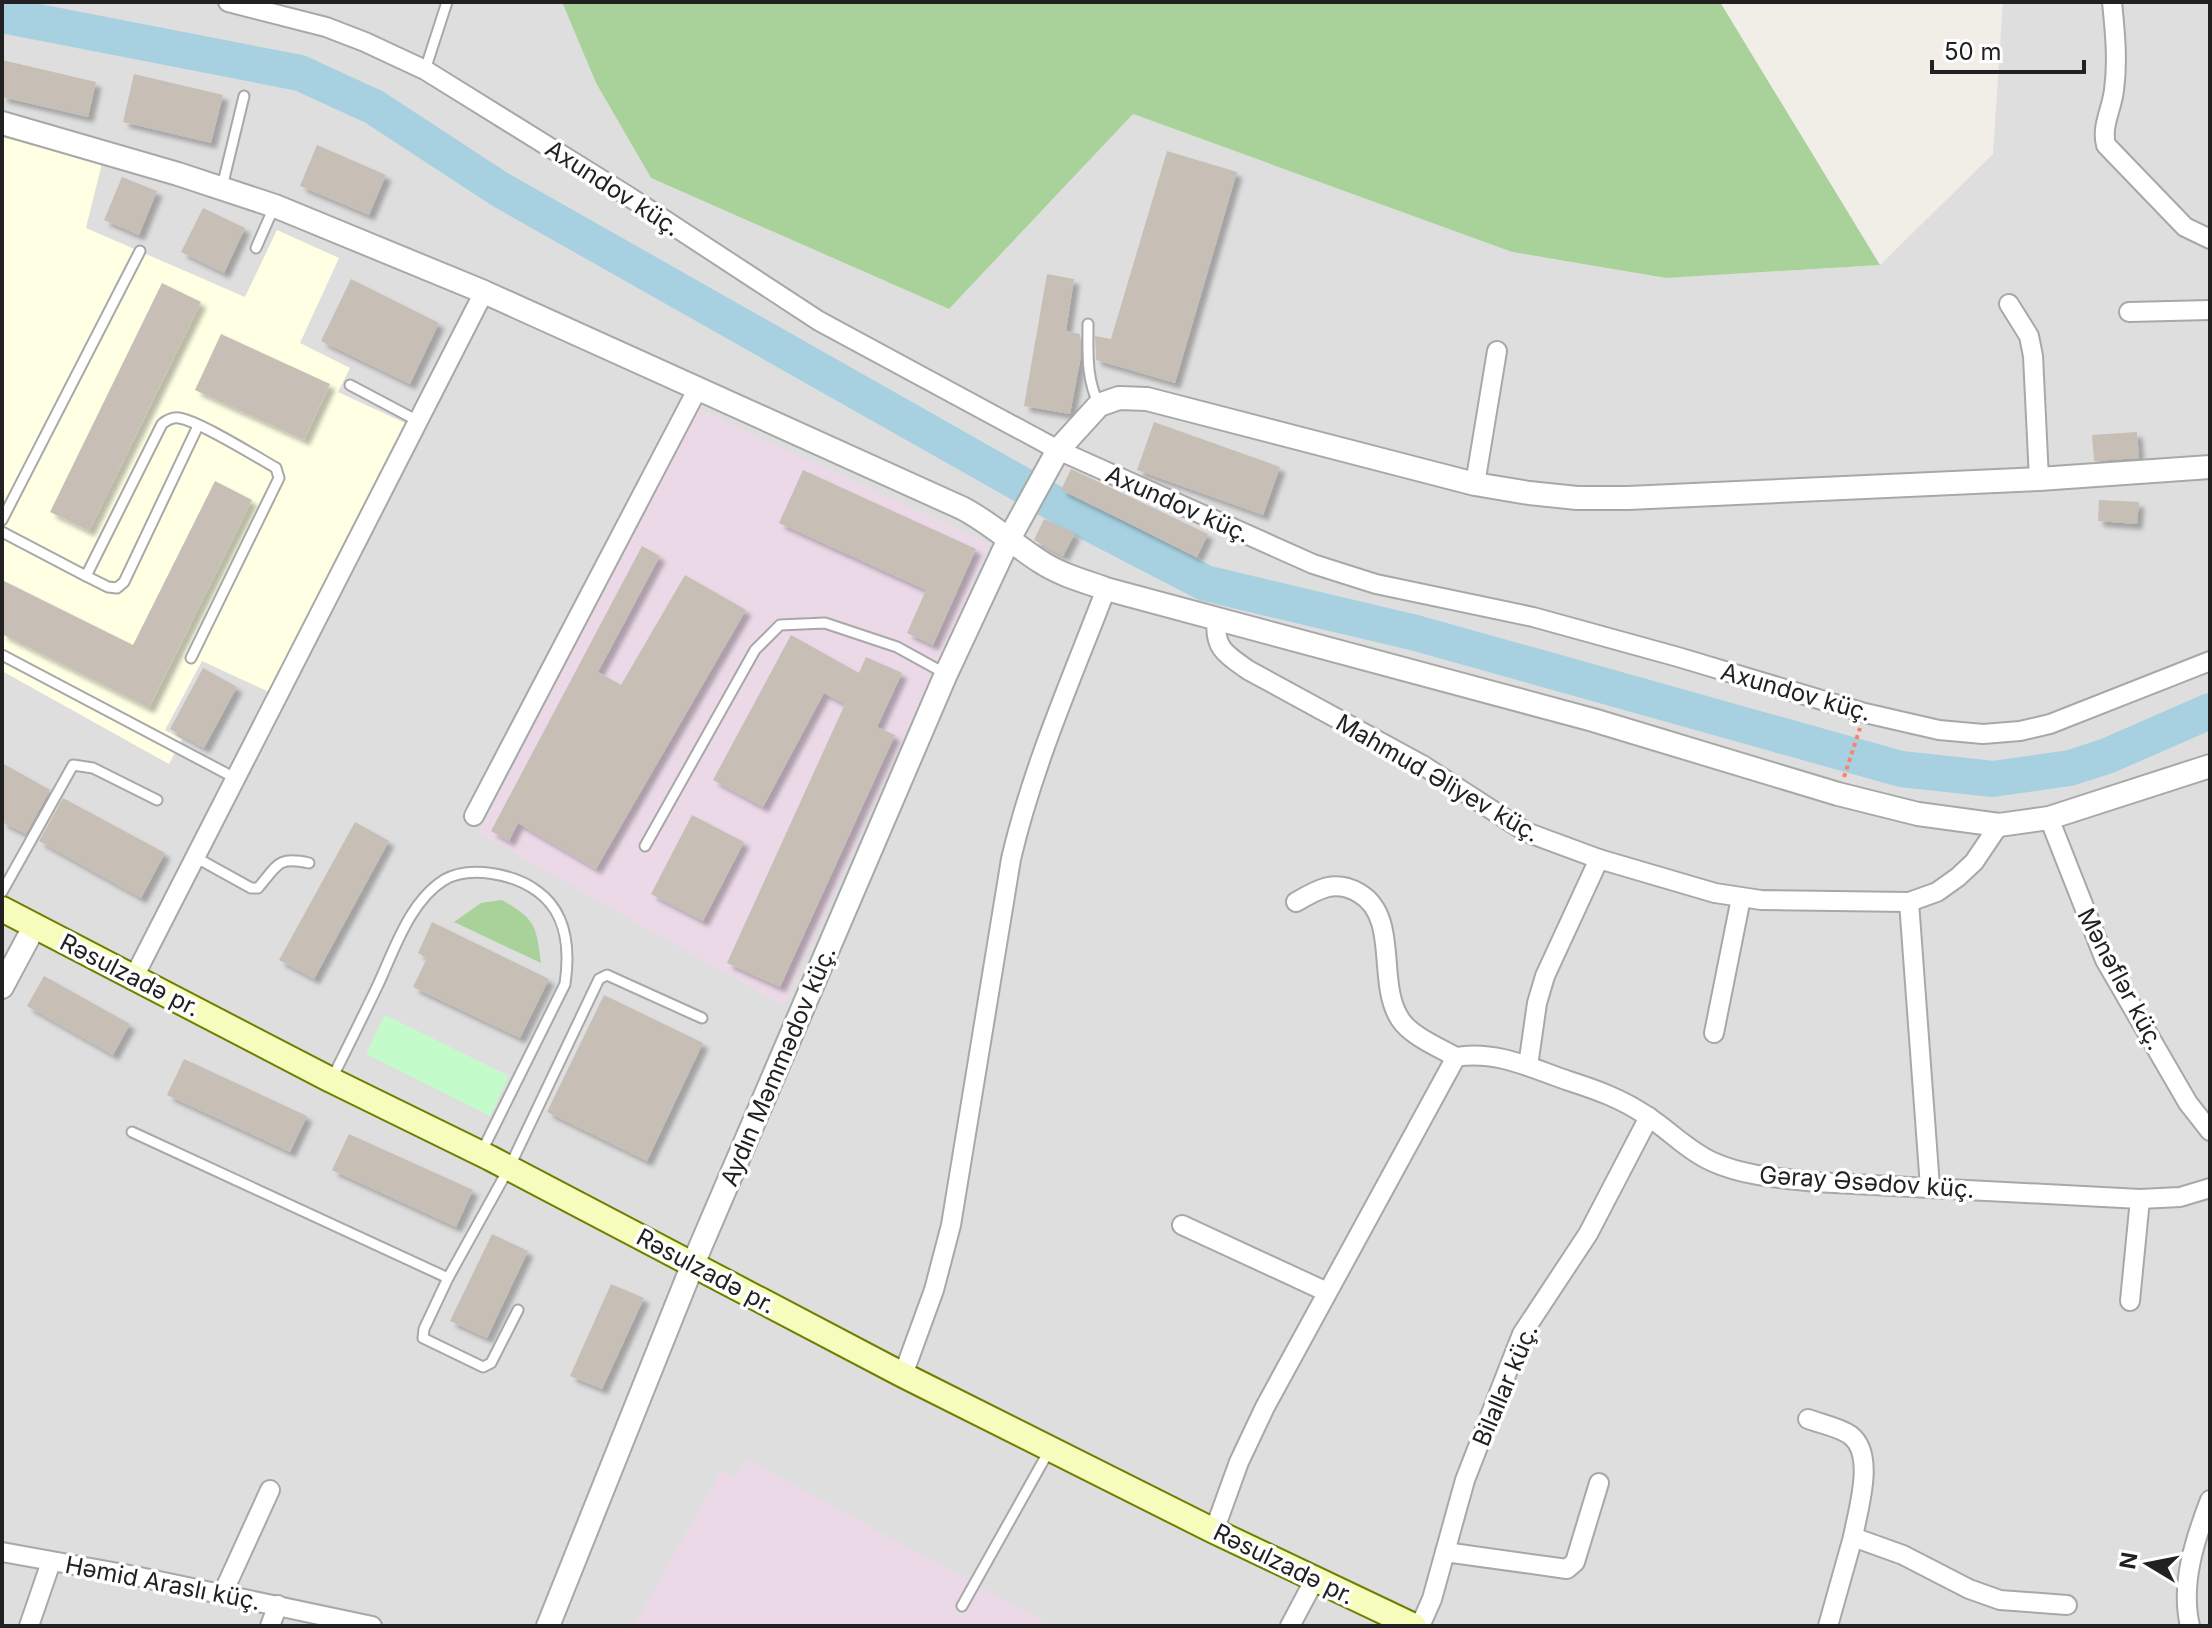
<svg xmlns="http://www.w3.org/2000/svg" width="2212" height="1628" viewBox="0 0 2212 1628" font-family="Inter,sans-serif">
<defs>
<filter id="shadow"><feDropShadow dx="5.5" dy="5.5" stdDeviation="2" flood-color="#0004"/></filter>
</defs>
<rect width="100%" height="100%" fill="#f1eee7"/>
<polygon fill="#dfdede" points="2,2 562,2 596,83 651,178 949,309 1133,114 1512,252 1666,278 1880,265 1993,154 2003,2 2210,2 2210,1626 2,1626"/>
<g fill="#ebd9e7">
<polygon points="698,409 990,544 784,1006 479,833"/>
<polygon points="747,1459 1043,1621 1040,1626 634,1626 721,1471 735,1478"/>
</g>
<polygon fill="#feffe3" points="2,137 102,163 86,228 245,297 277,230 339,258 300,343 350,368 338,392 405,423 271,693 202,661 165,730 182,739 169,764 2,671"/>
<g fill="#a9d29b">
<polygon points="562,2 1720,2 1880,265 1666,278 1512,252 1133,114 949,309 651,178 596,83"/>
<path d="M502,900C536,920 536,925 541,963L454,922L481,903Z"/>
</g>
<polygon fill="#c4fbcb" points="385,1015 509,1076 490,1116 366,1054"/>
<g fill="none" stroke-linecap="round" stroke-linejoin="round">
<polyline stroke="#a7d1e0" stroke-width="36" points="2,15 300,73 374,107 501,190 1093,525 1205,583 1416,633 1901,769 1993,779 2070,768 2107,756 2210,711"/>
</g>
<g fill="#c7beb6" filter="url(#shadow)">
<polygon points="2,60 96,82 88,117 2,97"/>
<polygon points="134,74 223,95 211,143 123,122"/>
<polygon points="317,145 386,175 369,215 300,186"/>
<polygon points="1167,151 1237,172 1175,383 1096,360 1096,355 1095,336 1111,339"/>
<polygon points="122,177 157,191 139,235 104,220"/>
<polygon points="203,208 245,228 224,273 181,252"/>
<polygon points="1047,274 1074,279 1066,331 1080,334 1081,356 1070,414 1024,406"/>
<polygon points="351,279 439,323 410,384 321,341"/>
<polygon points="162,283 201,302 89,531 50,512"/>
<polygon points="221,334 330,384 304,440 195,390"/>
<polygon points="1154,422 1280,467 1263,515 1137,470"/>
<polygon points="2137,432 2139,458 2094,461 2092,435"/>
<polygon points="1071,469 1208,534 1197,557 1061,490"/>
<polygon points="803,470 976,549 933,645 907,633 926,590 779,523"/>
<polygon points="215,481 252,500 149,708 2,634 2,580 133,645"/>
<polygon points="2099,500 2139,502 2137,524 2098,521"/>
<polygon points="1044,519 1075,533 1063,556 1034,540"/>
<polygon points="642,546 660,556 598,672 621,685 685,575 746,610 596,869 518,823 509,841 491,831"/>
<polygon points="791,635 859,673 866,657 902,673 877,727 895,735 780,987 727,963 845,704 824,693 763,807 713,780"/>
<polygon points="203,668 237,687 204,748 170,729"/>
<polygon points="2,763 50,790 26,834 2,822"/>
<polygon points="63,798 165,853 141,898 39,841"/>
<polygon points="692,815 744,842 703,921 651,894"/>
<polygon points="355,822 389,841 314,979 279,960"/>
<polygon points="432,922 549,979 520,1038 413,987 427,958 418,953"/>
<polygon points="44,976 130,1024 113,1055 27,1006"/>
<polygon points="604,995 703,1043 647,1161 547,1112"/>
<polygon points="184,1059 307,1116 290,1152 167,1095"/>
<polygon points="349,1134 473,1190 456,1227 332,1170"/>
<polygon points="492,1234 528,1251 487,1338 450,1321"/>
<polygon points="611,1284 644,1298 602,1389 570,1376"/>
</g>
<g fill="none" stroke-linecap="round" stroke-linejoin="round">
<g stroke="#a8a8a8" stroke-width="13">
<g id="service">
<polyline points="425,70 447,2"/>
<polyline points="222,187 244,96"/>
<polyline points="256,248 274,207"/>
<path d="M1088,324C1088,354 1086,378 1099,405"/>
<polyline points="350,385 418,421"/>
<polyline points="2,520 140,251"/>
<path d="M2,532L86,576L162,424C167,420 172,417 179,418C199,421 255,456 276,468L279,478L191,658"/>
<polyline points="86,576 108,587 117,588 124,582 198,426"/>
<polyline points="2,655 235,778"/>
<polyline points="645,846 755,650 780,625 825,623 897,647 946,674"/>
<path d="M195,857L251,888H258C278,865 277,856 309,863"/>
<polyline points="2,892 73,765 93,768 157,800"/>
<path d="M331,1080C347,1049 362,1018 377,987C394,951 409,902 444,880C470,865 514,874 537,891C568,913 570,950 565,984L481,1153"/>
<polyline points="132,1132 448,1278 509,1168 599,979 607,975 702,1018"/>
<polyline points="448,1278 424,1329 423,1338 483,1367 491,1363 518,1310"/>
<polyline points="962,1606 1050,1449"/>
</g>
</g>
<g stroke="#a8a8a8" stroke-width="22">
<g id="minor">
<polyline points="228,2 326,27 365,42 425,70 628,196 819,321 1058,450 1313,564 1376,584 1533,617 1678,657 1865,713 1939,730 1983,734 2020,731 2050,724 2210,661"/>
<path d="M2112,2C2115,32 2118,60 2114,90C2112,109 2101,126 2106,145L2185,227L2210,239"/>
<polyline points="2009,304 2029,336 2033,356 2039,479"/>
<polyline points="2129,312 2210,310"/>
<polyline points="1475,484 1497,351"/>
<path d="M1217,620C1213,648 1227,655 1248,670L1424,766L1526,832L1599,859L1715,893L1761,900L1909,902L1937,892L1958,877L1974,862L1999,825"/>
<polyline points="474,816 698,388"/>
<polyline points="2049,818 2105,960 2188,1103 2210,1131"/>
<path d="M1296,902C1318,889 1335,879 1359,893C1400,917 1376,982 1400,1019C1411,1036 1438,1047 1456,1057"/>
<polyline points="1909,902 1930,1187"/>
<polyline points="134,977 484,292"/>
<polyline points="1714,1033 1741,898"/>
<path d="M1456,1057C1496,1050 1531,1068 1569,1081C1597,1090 1622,1099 1647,1116C1669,1130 1688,1151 1713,1162C1744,1176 1780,1178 1815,1182L2140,1199L2180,1197L2210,1188"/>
<polyline points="1528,1066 1537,1003 1545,976 1599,859"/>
<polyline points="1182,1225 1327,1292"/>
<polyline points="2130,1301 2140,1199"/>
<path d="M903,1375L934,1290L951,1225L1011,859C1033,765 1072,678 1106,589"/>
<path d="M1808,1419C1821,1424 1839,1427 1850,1435C1876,1454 1858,1509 1853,1537"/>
<polyline points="1214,1531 1239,1462 1265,1407 1456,1057"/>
<polyline points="2,1552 135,1576 372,1626"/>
<polyline points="1445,1552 1567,1569 1575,1562 1599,1483"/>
<polyline points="222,1595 270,1490"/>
<polyline points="29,1626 51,1562"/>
<polyline points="270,1626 278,1605"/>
<polyline points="1290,1626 1315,1579"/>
<polyline points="1420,1626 1432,1599 1465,1480 1522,1334 1588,1234 1649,1117"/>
<polyline points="1828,1626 1853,1537 1903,1555 1969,1589 2000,1600 2067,1605"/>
<path d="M2190,1626C2180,1584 2195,1539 2210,1500"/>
</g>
</g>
<g stroke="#a8a8a8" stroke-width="26">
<g id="tertiary">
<path d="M2,123L178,174L275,206L484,292L962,508C991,523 1014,545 1041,562C1061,575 1084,581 1106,589L1593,720L1838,794L1918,814L1999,825L2049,818L2210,766"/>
<polyline points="2,987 34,927"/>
<polyline points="548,1626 693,1264 946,674 1009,539 1058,450 1099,405 1119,398 1147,399 1475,484 1529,493 1577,498 1628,498 2039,479 2210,467"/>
</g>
</g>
<g stroke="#6d7f01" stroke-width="28">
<polyline id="secondary" points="2,909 331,1080 490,1158 903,1375 1214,1531 1414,1626"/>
</g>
<polyline stroke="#fe7f6b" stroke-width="4" stroke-dasharray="4 4" stroke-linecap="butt" points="1844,777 1860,728"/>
<use href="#service" stroke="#fff" stroke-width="9"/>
<use href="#minor" stroke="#fff" stroke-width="18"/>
<use href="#tertiary" stroke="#fff" stroke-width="22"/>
<use href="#secondary" stroke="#f6fcbb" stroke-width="24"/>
</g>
<g text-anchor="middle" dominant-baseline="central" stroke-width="7" stroke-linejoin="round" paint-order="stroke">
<g font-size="24" fill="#212121" stroke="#fff">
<text transform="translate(613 188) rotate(33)">Axundov küç.</text>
<text transform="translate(1178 504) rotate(24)">Axundov küç.</text>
<text transform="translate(1796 692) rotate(16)">Axundov küç.</text>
<text transform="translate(1438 778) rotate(30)">Mahmud Əliyev küç.</text>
<text transform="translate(130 975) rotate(27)">Rəsulzadə pr.</text>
<text transform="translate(2121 979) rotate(62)">Mənəflər küç.</text>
<text transform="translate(778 1066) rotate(-67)">Aydın Məmmədov küç.</text>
<text transform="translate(1867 1182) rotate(4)">Gəray Əsədov küç.</text>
<text transform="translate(706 1271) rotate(28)">Rəsulzadə pr.</text>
<text transform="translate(1505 1385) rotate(-67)">Bilallar küç.</text>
<text transform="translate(1284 1564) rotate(26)">Rəsulzadə pr.</text>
<text transform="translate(163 1583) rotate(11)">Həmid Araslı küç.</text>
</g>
</g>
<rect width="2212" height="1628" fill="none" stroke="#212121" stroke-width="8"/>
<g transform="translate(2148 1564) rotate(280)" stroke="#ffffff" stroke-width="6" paint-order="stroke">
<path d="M0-6L14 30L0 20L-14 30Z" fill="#212121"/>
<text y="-12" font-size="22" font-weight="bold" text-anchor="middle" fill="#212121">N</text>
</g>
<path d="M1932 60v12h152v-12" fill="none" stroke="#212121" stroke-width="4"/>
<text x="1944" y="60" font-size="24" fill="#212121" stroke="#ffffff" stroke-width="6" paint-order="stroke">50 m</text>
</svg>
